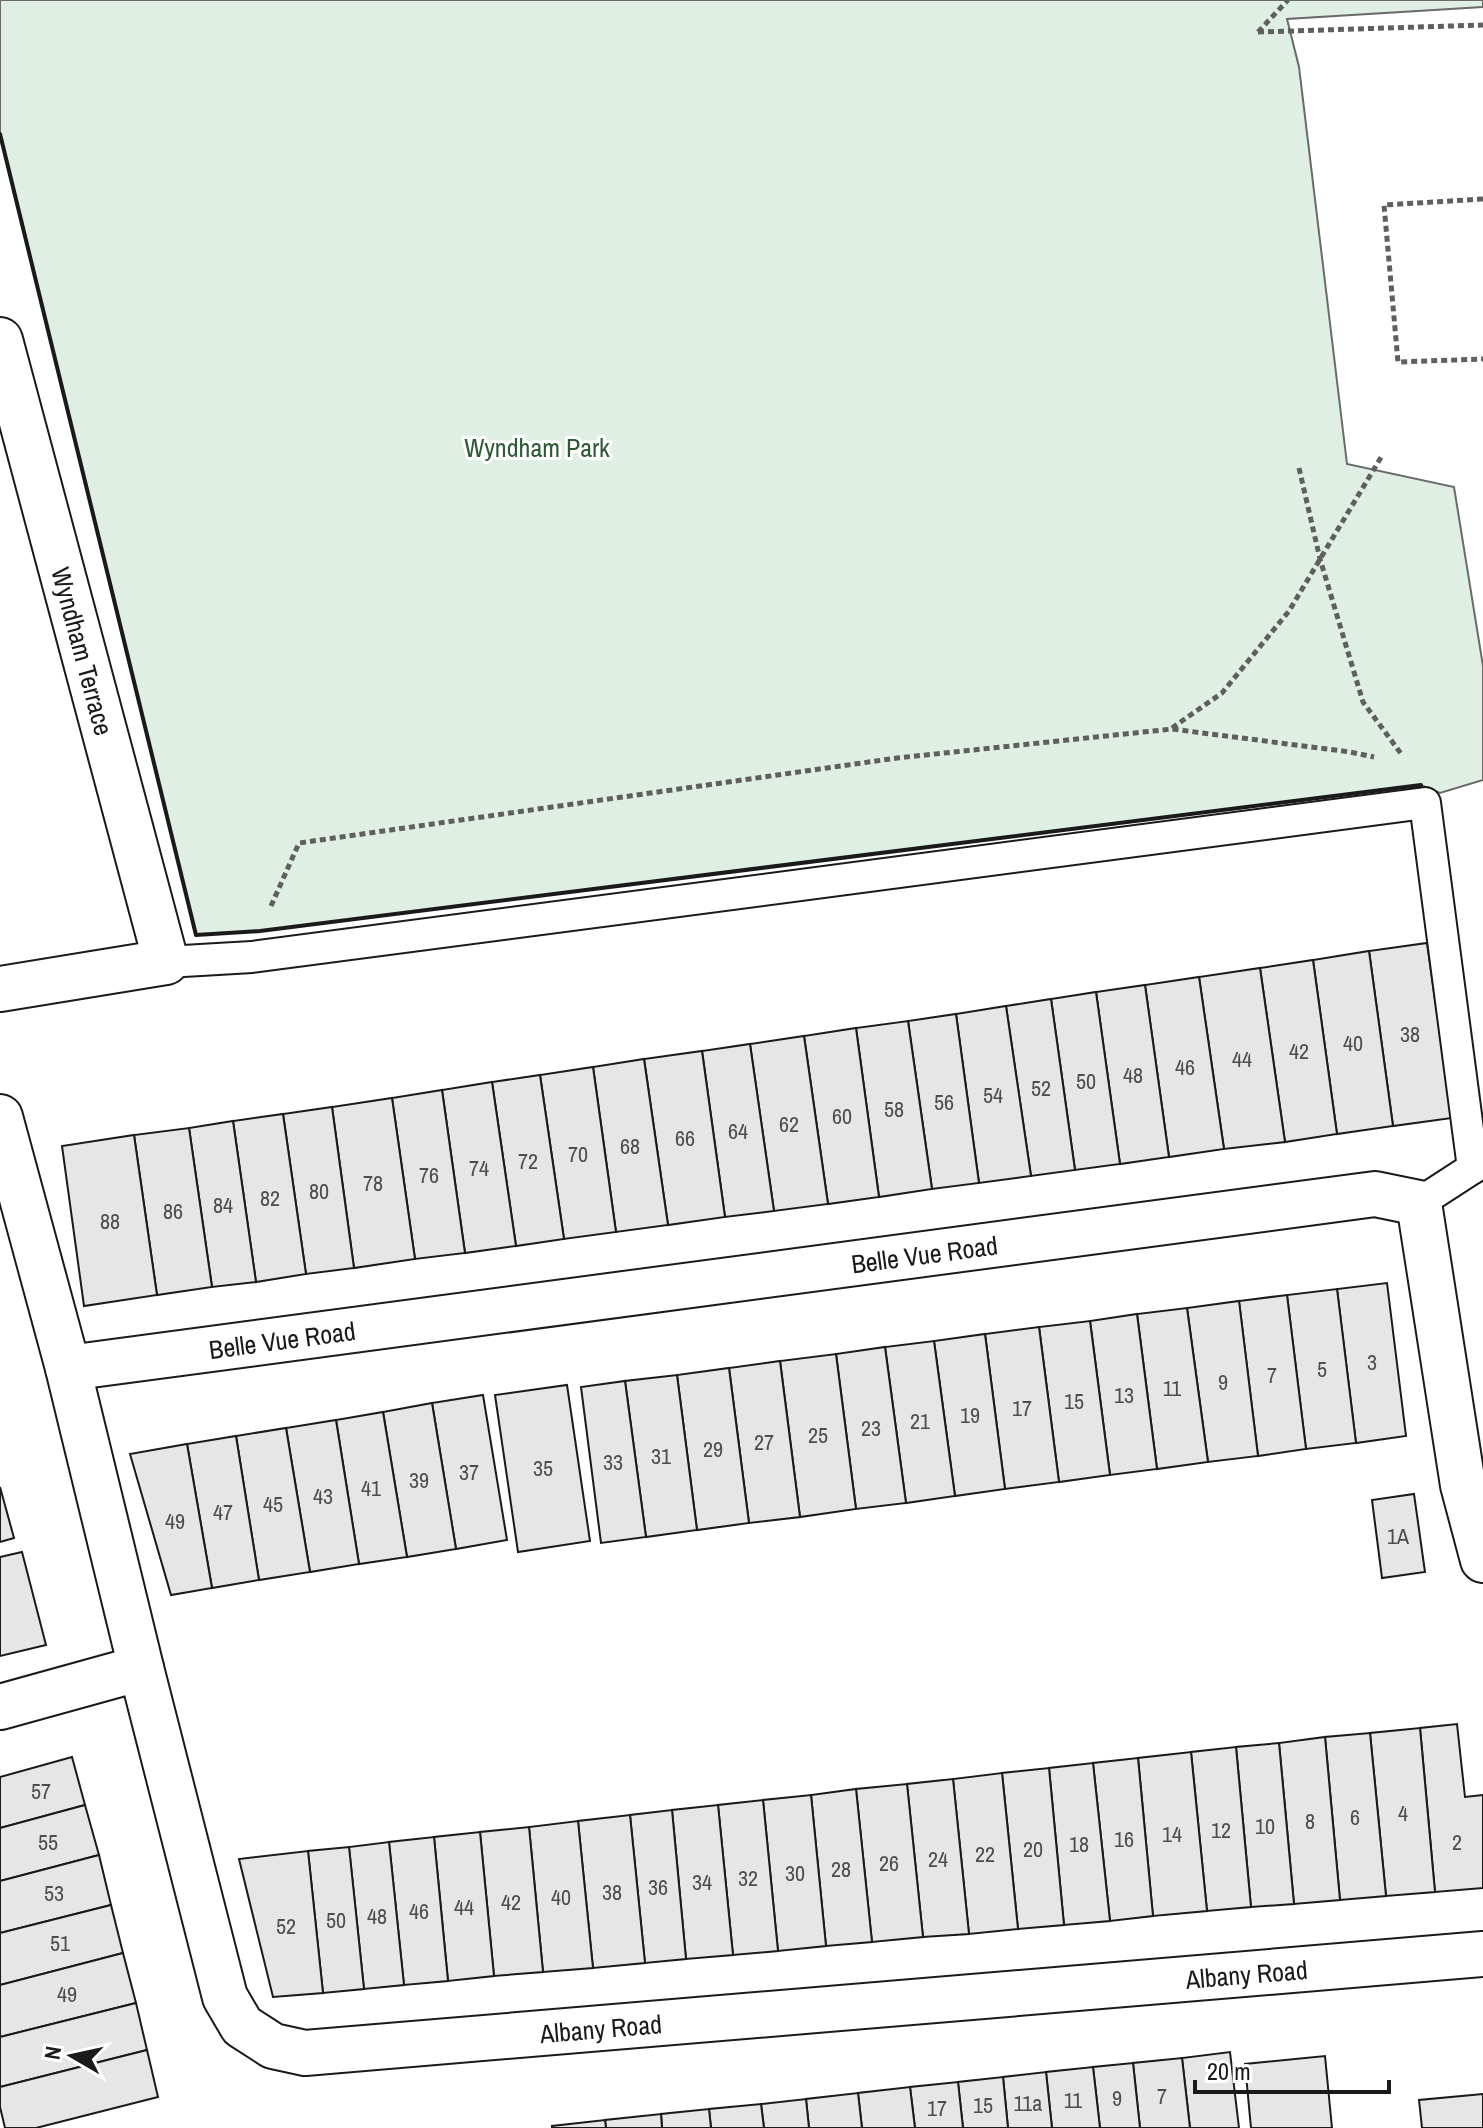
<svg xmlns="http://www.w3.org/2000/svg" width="1483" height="2128" viewBox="0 0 1483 2128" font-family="'Archivo Narrow',sans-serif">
<rect width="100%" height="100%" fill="#fff"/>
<polygon fill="#e0efe3" stroke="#6a6a6a" stroke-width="2" points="0,0 1483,0 1483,7 1287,19 1299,67 1347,464 1454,487 1483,666 1483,780 1440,793 1421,785 260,931 196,935 0,134"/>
<g fill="#e6e6e6" stroke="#1a1a1a" stroke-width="2">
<polygon points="1427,943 1452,1118 1393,1126 1369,951"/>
<polygon points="1369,951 1393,1126 1337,1134 1313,960"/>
<polygon points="1313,960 1337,1134 1285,1142 1260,968"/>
<polygon points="1260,968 1285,1142 1224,1149 1199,977"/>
<polygon points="1199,977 1224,1149 1169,1157 1145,985"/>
<polygon points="1145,985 1169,1157 1120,1164 1096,992"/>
<polygon points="1096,992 1120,1164 1075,1170 1051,999"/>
<polygon points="1051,999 1075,1170 1031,1176 1006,1006"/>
<polygon points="1006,1006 1031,1176 979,1183 956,1014"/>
<polygon points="956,1014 979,1183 932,1189 908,1021"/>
<polygon points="908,1021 932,1189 879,1197 856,1028"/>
<polygon points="856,1028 879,1197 828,1204 804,1036"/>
<polygon points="804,1036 828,1204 774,1211 750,1044"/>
<polygon points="750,1044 774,1211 725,1217 702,1051"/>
<polygon points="702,1051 725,1217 668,1225 644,1059"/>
<polygon points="644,1059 668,1225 616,1232 593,1067"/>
<polygon points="593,1067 616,1232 564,1239 540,1075"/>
<polygon points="540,1075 564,1239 516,1246 492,1082"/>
<polygon points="492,1082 516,1246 465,1253 442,1090"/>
<polygon points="442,1090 465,1253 415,1259 392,1098"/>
<polygon points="392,1098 415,1259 354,1268 332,1107"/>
<polygon points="332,1107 354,1268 306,1274 283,1114"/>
<polygon points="283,1114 306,1274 256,1282 233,1121"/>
<polygon points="233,1121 256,1282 212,1287 189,1128"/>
<polygon points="189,1128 212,1287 157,1295 134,1135"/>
<polygon points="134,1135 157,1295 84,1306 62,1146"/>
<polygon points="1387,1283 1406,1436 1356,1443 1337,1289"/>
<polygon points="1337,1289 1356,1443 1306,1449 1287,1295"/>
<polygon points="1287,1295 1306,1449 1258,1456 1239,1301"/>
<polygon points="1239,1301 1258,1456 1208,1462 1187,1308"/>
<polygon points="1187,1308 1208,1462 1157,1469 1137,1314"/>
<polygon points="1137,1314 1157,1469 1110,1475 1090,1321"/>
<polygon points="1090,1321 1110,1475 1059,1482 1039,1327"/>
<polygon points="1039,1327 1059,1482 1005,1489 985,1334"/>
<polygon points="985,1334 1005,1489 955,1496 934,1341"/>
<polygon points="934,1341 955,1496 906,1503 885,1347"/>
<polygon points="885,1347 906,1503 856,1509 836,1354"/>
<polygon points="836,1354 856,1509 800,1517 780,1361"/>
<polygon points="780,1361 800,1517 749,1523 729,1368"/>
<polygon points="729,1368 749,1523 697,1530 677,1375"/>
<polygon points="677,1375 697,1530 646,1537 625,1381"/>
<polygon points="625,1381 646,1537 601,1543 581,1387"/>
<polygon points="567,1385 590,1541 518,1552 495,1395"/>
<polygon points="483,1395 507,1540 456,1549 432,1403"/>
<polygon points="432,1403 456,1549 407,1557 383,1412"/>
<polygon points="383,1412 407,1557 359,1564 336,1420"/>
<polygon points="336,1420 359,1564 310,1572 286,1428"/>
<polygon points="286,1428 310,1572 259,1580 236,1436"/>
<polygon points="236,1436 259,1580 212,1588 187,1444"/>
<polygon points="187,1444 212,1588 171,1595 130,1454"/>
<polygon points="0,1487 14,1538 0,1542"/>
<polygon points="1414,1494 1425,1572 1382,1578 1372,1500"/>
<polygon points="22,1552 46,1645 0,1656 0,1557"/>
<polygon points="1457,1724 1465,1797 1483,1795 1483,1888 1435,1892 1420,1728"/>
<polygon points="1420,1728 1435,1892 1386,1896 1370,1733"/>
<polygon points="1370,1733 1386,1896 1340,1900 1325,1737"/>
<polygon points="1325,1737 1340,1900 1294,1904 1279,1743"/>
<polygon points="1279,1743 1294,1904 1251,1907 1236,1747"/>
<polygon points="1236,1747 1251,1907 1207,1911 1191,1752"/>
<polygon points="1191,1752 1207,1911 1153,1916 1138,1758"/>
<polygon points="72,1757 85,1805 0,1828 0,1777"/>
<polygon points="1138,1758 1153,1916 1110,1921 1093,1763"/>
<polygon points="1093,1763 1110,1921 1064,1925 1049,1768"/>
<polygon points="1049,1768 1064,1925 1018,1929 1002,1773"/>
<polygon points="1002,1773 1018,1929 969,1934 953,1779"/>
<polygon points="953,1779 969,1934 923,1937 907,1784"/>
<polygon points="907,1784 923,1937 872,1942 856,1789"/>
<polygon points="856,1789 872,1942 826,1946 811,1795"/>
<polygon points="811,1795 826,1946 778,1951 763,1800"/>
<polygon points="763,1800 778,1951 733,1955 718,1805"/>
<polygon points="85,1805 99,1855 0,1881 0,1828"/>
<polygon points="718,1805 733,1955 686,1959 672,1810"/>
<polygon points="672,1810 686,1959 645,1963 630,1815"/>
<polygon points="630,1815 645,1963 593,1968 578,1821"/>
<polygon points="578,1821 593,1968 543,1972 529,1827"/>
<polygon points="529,1827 543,1972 494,1976 480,1832"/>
<polygon points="480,1832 494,1976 448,1981 434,1837"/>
<polygon points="434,1837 448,1981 404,1985 389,1842"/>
<polygon points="389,1842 404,1985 364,1989 349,1847"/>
<polygon points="349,1847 364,1989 323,1993 308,1851"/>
<polygon points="308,1851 323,1993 273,1997 239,1859"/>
<polygon points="99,1855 111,1905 0,1933 0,1881"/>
<polygon points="111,1905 123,1953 0,1985 0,1933"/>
<polygon points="123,1953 136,2003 0,2037 0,1985"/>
<polygon points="136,2003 147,2050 0,2087 0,2037"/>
<polygon points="147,2050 158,2097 36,2128 5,2128 0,2107 0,2087"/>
<polygon points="1230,2052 1239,2128 1190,2128 1182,2058"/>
<polygon points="1325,2056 1332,2128 1251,2128 1245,2064"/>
<polygon points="1182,2058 1190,2128 1140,2128 1133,2063"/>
<polygon points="1133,2063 1140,2128 1100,2128 1093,2067"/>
<polygon points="1093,2067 1100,2128 1052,2128 1046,2072"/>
<polygon points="1046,2072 1052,2128 1008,2128 1003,2077"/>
<polygon points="1003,2077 1008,2128 963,2128 958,2082"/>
<polygon points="958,2082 963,2128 915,2128 910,2087"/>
<polygon points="910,2087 915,2128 862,2128 858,2093"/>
<polygon points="858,2093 862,2128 809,2128 806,2099"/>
<polygon points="1483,2094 1483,2128 1422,2128 1419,2100"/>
<polygon points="806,2099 809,2128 764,2128 761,2104"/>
<polygon points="761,2104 764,2128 711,2128 709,2109"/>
<polygon points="709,2109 711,2128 662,2128 661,2114"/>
<polygon points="661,2114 662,2128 606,2128 605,2120"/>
<polygon points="605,2120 606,2128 552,2128 552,2126"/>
</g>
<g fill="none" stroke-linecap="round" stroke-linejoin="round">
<g stroke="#1a1a1a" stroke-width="34">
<g id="lane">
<polyline points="166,962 252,957 1425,803 1473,1168"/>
<polyline points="1419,1203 1473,1168 1483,1157"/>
</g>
</g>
<g stroke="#1a1a1a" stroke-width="48">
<g id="street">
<path id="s1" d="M0,340L166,962L0,989"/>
<polyline points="0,1117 68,1368 141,1668"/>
<path id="s2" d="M68,1368L1375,1194L1419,1203L1463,1485L1483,1560"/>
<path id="s3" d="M0,1707L141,1668L225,1997L242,2026L273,2046L305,2053L1483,1954"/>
</g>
</g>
<g stroke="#5f5f5f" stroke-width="5" stroke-dasharray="6 4" stroke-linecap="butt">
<polyline points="1258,32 1483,25"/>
<polyline points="1258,32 1288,0"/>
<polyline points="1483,199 1384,205 1398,362 1483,359"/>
<polyline points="1299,468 1320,559 1363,702 1402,755"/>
<polyline points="1172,728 1222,693 1289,611 1383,454"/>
<polyline points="271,906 299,843 897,758 1172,729 1350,752 1374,757"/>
</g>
<use href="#lane" stroke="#fff" stroke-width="30"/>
<use href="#street" stroke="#fff" stroke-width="44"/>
<polyline stroke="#1a1a1a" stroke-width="4" points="0,134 196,935 260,931 1421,785"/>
</g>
<g text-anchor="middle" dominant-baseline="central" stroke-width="6" stroke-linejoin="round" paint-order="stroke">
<g font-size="22" fill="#4d4d4d">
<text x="1410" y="1034">38</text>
<text x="1353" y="1043">40</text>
<text x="1299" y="1051">42</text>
<text x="1242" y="1059">44</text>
<text x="1185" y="1067">46</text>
<text x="1133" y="1075">48</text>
<text x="1086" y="1081">50</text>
<text x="1041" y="1088">52</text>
<text x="993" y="1095">54</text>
<text x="944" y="1102">56</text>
<text x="894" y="1109">58</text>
<text x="842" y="1116">60</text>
<text x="789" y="1124">62</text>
<text x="738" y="1131">64</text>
<text x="685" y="1138">66</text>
<text x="630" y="1146">68</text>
<text x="578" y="1154">70</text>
<text x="528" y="1161">72</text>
<text x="479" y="1168">74</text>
<text x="429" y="1175">76</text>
<text x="373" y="1183">78</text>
<text x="319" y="1191">80</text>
<text x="270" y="1198">82</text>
<text x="223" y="1205">84</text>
<text x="173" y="1211">86</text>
<text x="110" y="1221">88</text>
<text x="1372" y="1362">3</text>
<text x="1322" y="1369">5</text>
<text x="1272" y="1375">7</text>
<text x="1223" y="1382">9</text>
<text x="1172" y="1388">11</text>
<text x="1124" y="1395">13</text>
<text x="1074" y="1401">15</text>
<text x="1022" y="1408">17</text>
<text x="970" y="1415">19</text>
<text x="920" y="1421">21</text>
<text x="871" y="1428">23</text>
<text x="818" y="1435">25</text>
<text x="764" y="1442">27</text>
<text x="713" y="1449">29</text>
<text x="661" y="1456">31</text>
<text x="613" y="1462">33</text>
<text x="543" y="1468">35</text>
<text x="469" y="1472">37</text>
<text x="419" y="1480">39</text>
<text x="371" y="1488">41</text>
<text x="323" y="1496">43</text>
<text x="273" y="1504">45</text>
<text x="223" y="1512">47</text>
<text x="175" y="1521">49</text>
<text x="1398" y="1536">1A</text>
<text x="41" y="1791">57</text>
<text x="1403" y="1813">4</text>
<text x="1355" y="1817">6</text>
<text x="1310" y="1821">8</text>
<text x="1265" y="1826">10</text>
<text x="1221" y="1830">12</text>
<text x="1172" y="1834">14</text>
<text x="1124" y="1839">16</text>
<text x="48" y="1842">55</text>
<text x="1457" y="1842">2</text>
<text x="1079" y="1844">18</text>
<text x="1033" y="1849">20</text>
<text x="985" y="1854">22</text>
<text x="938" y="1859">24</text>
<text x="889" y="1863">26</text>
<text x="841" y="1869">28</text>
<text x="795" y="1873">30</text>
<text x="748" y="1878">32</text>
<text x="702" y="1882">34</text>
<text x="658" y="1887">36</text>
<text x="612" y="1892">38</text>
<text x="54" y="1893">53</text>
<text x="561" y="1897">40</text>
<text x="511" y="1902">42</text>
<text x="464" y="1907">44</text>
<text x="419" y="1911">46</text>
<text x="377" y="1916">48</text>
<text x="336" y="1920">50</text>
<text x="286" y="1926">52</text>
<text x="60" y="1943">51</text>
<text x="67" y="1994">49</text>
<text x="1162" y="2096">7</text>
<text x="1117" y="2098">9</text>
<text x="1073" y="2100">11</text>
<text x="1028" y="2103">11a</text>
<text x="983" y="2105">15</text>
<text x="937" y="2108">17</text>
</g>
<g font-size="26" fill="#2b5a34" stroke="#fff">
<text x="537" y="447">Wyndham Park</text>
</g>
<g font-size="26" fill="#1a1a1a" stroke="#fff">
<text stroke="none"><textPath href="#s1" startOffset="322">Wyndham Terrace</textPath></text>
<text stroke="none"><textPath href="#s2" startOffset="864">Belle Vue Road</textPath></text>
<text stroke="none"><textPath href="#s2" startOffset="216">Belle Vue Road</textPath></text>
<text stroke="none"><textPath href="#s3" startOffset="1534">Albany Road</textPath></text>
<text stroke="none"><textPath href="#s3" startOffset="886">Albany Road</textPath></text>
</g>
</g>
<g transform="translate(72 2056) rotate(279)" stroke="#ffffff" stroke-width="6" paint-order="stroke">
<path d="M0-6L14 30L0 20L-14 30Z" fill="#1a1a1a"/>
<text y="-12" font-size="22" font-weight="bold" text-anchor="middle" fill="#1a1a1a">N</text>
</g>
<path d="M1195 2080v12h194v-12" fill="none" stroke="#1a1a1a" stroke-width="4"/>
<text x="1207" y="2080" font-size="24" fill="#1a1a1a" stroke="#ffffff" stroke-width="6" paint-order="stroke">20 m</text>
</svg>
